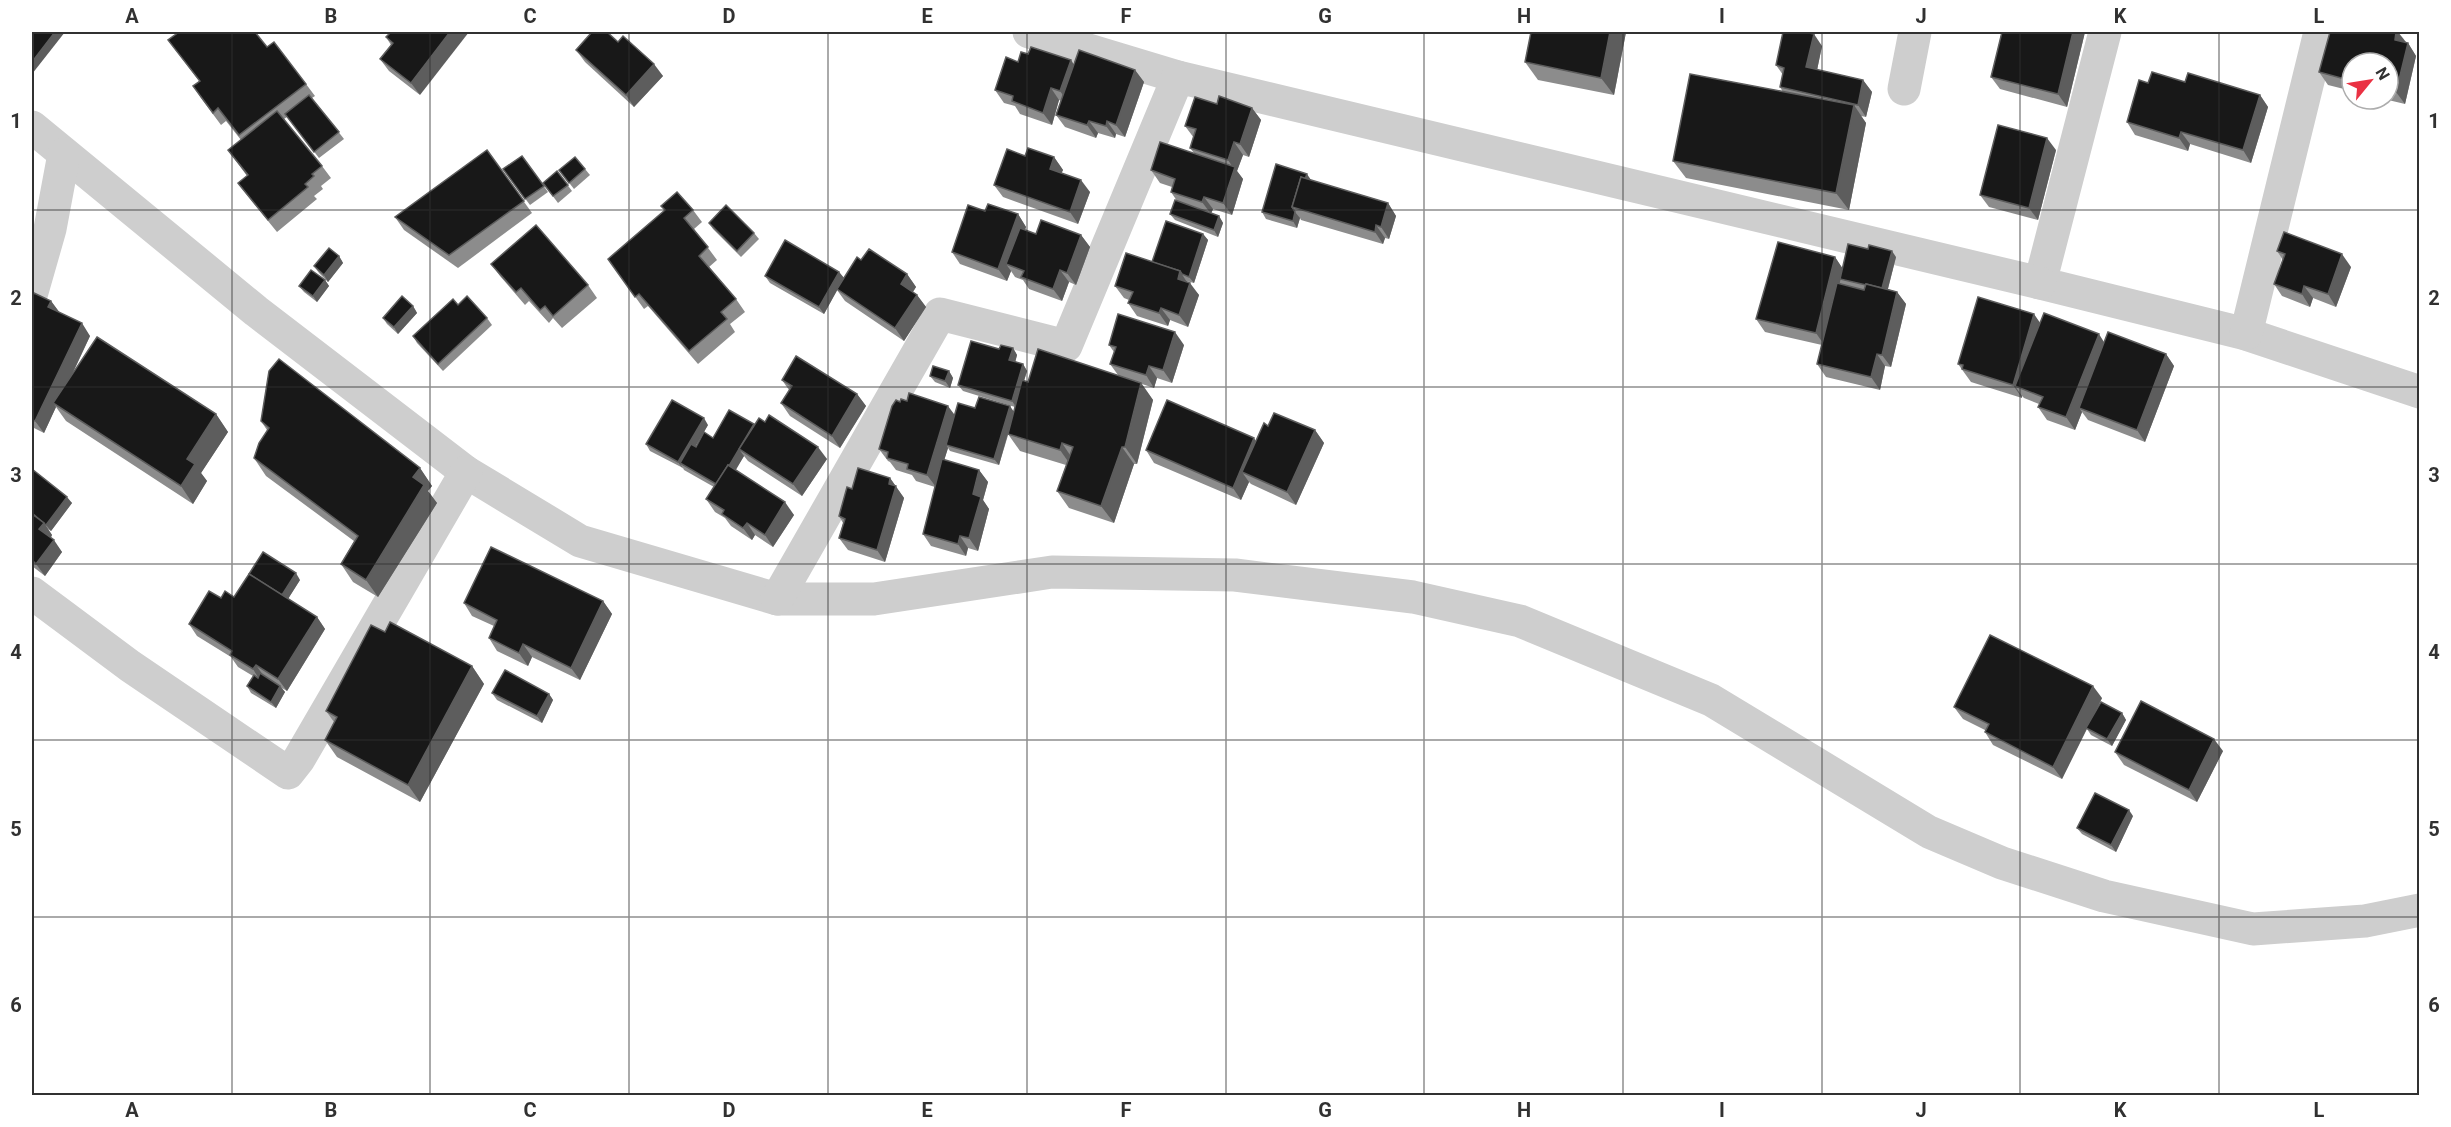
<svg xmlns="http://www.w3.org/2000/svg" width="2451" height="1127" viewBox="0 0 2451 1127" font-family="Roboto,sans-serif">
<rect width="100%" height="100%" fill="#fff"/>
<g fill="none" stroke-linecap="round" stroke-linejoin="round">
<g stroke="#cecece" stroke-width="33">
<polyline points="1029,32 1178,77"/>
<polyline points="2105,32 2040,283 2246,334 2420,392"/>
<polyline points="1904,89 1915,32"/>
<polyline points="32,127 256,311 466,472 580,541 777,599 874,599 1052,572 1235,575 1413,597 1520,621 1711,700 1929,832 2002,863 2104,896 2253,929 2365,921 2420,910"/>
<polyline points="32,292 50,229 64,154"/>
<polyline points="2246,334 2320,32"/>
<polyline points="32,593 130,666 288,773 299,759 466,472"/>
<polyline points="777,599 940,314 1066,346 1178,77 2040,283"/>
</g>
</g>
<g fill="#8c8c8c">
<polygon points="391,32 420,95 389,71 380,59 391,45 386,37"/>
<polygon points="1626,32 1614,95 1538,80 1525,62"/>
<polygon points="2002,32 2085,32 2067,107 2000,89 1991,77"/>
<polygon points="168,40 267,47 306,84 315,96 312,98 344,139 319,158 287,117 284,119 322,166 331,178 321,186 323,189 314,196 317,199 277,232 247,195 238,183 247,176 228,150 241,140 226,121 221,125 201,98 193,86 199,81"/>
<polygon points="618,42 663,76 634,107 585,62 576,50"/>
<polygon points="2406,42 2405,43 2408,43 2416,56 2405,104 2384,99 2388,99 2388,63 2352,63 2352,91 2328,85 2319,72"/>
<polygon points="1822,46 1817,70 1863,80 1872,92 1866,117 1861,116 1866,123 1849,210 1686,178 1673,161 1783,92 1780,87 1783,75 1776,65"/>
<polygon points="1018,62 1074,64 1135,70 1144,82 1125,137 1116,134 1115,138 1098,133 1096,138 1065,127 1056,115 1061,101 1059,100 1052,125 1020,114 1015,106 1004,103 995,90"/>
<polygon points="2185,82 2260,95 2268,107 2251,163 2190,144 2188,151 2135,135 2127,122 2148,83"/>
<polygon points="1217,104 1252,108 1261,120 1249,157 1243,155 1237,171 1243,179 1232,215 1213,209 1211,213 1219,216 1223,223 1218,237 1175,220 1170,214 1177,201 1171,192 1172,187 1160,183 1151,170 1194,153 1190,148 1194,138 1185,126"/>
<polygon points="487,150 532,213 458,268 404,230 395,217"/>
<polygon points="2056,150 2038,220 1989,207 1980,195"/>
<polygon points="522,156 548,192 530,205 503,169"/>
<polygon points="1025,156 1054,157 1063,170 1061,173 1090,192 1078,224 1003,197 994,185"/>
<polygon points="585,169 590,175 574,189 559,170"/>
<polygon points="557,171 572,191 558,203 543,183"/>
<polygon points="1311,180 1388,203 1396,216 1389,239 1385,238 1383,244 1301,220 1300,218 1297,228 1266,219 1262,212"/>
<polygon points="693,210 702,222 694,229 717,260 709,267 736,299 745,312 730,324 735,332 698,364 648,306 644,309 608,259"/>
<polygon points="985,211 1018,214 1026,227 1025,230 1036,234 1081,235 1090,247 1076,285 1069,282 1062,301 1029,289 1023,280 1015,277 1011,271 1007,281 960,264 952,252"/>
<polygon points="709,223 754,233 759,239 741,257 713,229"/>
<polygon points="1203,234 1208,240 1194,283 1186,281 1199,295 1188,327 1170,320 1168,326 1137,316 1128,303 1129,300 1124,298 1115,286 1152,262"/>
<polygon points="2277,251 2351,267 2336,307 2313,298 2310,307 2282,296 2274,284 2283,260"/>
<polygon points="339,256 343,263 328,282 319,273 314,266"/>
<polygon points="1835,257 1842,268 1896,257 1888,289 1897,292 1906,304 1891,367 1885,366 1880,390 1826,377 1817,364 1822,345 1765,332 1756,319"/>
<polygon points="861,260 907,274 916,287 913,292 917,295 926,307 904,341 845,301 837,290 824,314 770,283 765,276 839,272 844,278"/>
<polygon points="491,264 588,285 597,298 562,328 553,318 549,323 529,301 525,305 500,276"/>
<polygon points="325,280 329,286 317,302 304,292 299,286"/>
<polygon points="32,298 51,301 59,312 90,336 72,375 216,414 228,432 201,473 207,481 193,504 66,421 56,407 44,433 32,427"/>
<polygon points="413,306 417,313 398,334 387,324 383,318"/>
<polygon points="487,318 492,325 443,371 417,343 413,336"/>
<polygon points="2040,323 2104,342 2166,354 2174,366 2145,442 2088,420 2082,412 2075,430 2047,420 2038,407 2039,404 2024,398 2022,396 2022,398 1971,382 1958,364"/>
<polygon points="1109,345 1184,345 1172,383 1157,378 1154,388 1142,384 1153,400 1137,464 1134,464 1114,523 1069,508 1057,491 1066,465 1020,451 1008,434 1009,432 999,465 950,451 948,448 944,460 979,470 988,482 983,500 989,509 978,551 968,548 966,556 931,546 923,534 935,487 916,481 912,475 896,470 890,462 888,461 879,449 900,402 955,415 975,408 1014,411 1015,407 963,391 958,385 999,349 1013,348 1017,355 1015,362 1023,364 1027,371 1024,381 1028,382 1118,375 1110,364 1114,352"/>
<polygon points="949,371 953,378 950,388 935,382 930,376"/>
<polygon points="782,380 857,394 866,406 840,448 790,416 781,403 789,390"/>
<polygon points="261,421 420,468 432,486 428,491 437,503 378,597 353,582 341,564 354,541 266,476 254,458 267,430"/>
<polygon points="754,424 827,459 802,496 748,461 744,456 735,470 794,515 773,547 755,535 752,540 731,526 725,518 715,512 706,499 714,487 684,470 683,468 650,451 646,444 708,425 695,447 696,447 713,438"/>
<polygon points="1268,426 1315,430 1324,443 1296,505 1251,484 1249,482 1241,500 1154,463 1146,450 1256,441"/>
<polygon points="32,469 72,503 51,531 48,529 52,535 51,538 62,552 45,576 32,566"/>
<polygon points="890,478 904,498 885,562 848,550 839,538 843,523 839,516 852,489"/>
<polygon points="300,580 288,599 317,617 325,629 287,691 282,688 285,692 276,708 251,693 247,686 253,676 238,667 231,657 197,636 189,624 221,598 234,597"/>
<polygon points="603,601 612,614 580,680 532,657 528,666 497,651 489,638 494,626 472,616 464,603"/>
<polygon points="385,632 472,666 484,684 420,802 337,757 325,740 334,722 326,711"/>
<polygon points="492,693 549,694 553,700 542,723 497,700"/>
<polygon points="2102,698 2096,711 2122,713 2126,720 2112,746 2091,735 2087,729 2062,779 1993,745 1985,732 1985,730 1963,719 1954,707"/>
<polygon points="2223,751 2197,802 2124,765 2115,752"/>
<polygon points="2133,816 2116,852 2082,834 2077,828"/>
</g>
<g fill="#5d5d5d">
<polygon points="55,32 65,32 32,74 32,62"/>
<polygon points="450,32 469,32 420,95 411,83"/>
<polygon points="1610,32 1626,32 1614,95 1601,78"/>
<polygon points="2073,32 2085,32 2067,107 2058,94"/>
<polygon points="2396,32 2398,32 2406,42 2404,53 2395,40"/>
<polygon points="1814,34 1822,46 1815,80 1806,67"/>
<polygon points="2408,43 2416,56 2405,104 2396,92"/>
<polygon points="1071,60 1080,73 1069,104 1060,91"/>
<polygon points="654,64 663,76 634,107 626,95"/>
<polygon points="1135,70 1144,82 1125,137 1116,125"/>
<polygon points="1863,80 1872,92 1866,117 1858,105"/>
<polygon points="1051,88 1059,100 1052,125 1043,113"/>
<polygon points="2260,95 2268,107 2251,163 2243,150"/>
<polygon points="1854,105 1866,123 1849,210 1836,193"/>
<polygon points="1252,108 1261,120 1249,157 1240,144"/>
<polygon points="1089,121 1098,133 1096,138 1087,125"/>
<polygon points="1107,121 1116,134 1115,138 1106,126"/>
<polygon points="2181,132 2190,144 2188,151 2179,138"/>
<polygon points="2047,138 2056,150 2038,220 2029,208"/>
<polygon points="1234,142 1243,155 1237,171 1243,179 1232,215 1223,203 1234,169 1228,160"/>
<polygon points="1054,157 1063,170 1058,181 1050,169"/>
<polygon points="1307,174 1311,180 1302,210 1296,208"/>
<polygon points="1081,180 1090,192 1078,224 1070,212"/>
<polygon points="1204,197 1213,209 1211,214 1202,202"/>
<polygon points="1388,203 1396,216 1389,239 1381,227"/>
<polygon points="1295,212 1300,218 1297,228 1293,221"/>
<polygon points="1018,214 1026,227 1012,267 1006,264 1011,271 1007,281 998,269"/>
<polygon points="1219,216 1223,223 1218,237 1214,230"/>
<polygon points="1376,225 1385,238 1383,244 1375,232"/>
<polygon points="1203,234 1208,240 1194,283 1189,277"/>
<polygon points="1081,235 1090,247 1076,285 1067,273"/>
<polygon points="1892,251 1896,257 1886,296 1882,289"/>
<polygon points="2342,254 2351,267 2336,307 2328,294"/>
<polygon points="339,256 343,263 328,282 324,275"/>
<polygon points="1835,257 1843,269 1825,346 1816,333"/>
<polygon points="1060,270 1069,282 1062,301 1053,289"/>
<polygon points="1180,271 1188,284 1178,279"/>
<polygon points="839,272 844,278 824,314 819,307"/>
<polygon points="907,274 916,287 910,296 901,284"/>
<polygon points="325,280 329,286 317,302 313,296"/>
<polygon points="1190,283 1199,295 1188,327 1179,315"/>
<polygon points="2304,286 2313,298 2310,307 2302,294"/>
<polygon points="1897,292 1906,304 1891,367 1882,355"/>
<polygon points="917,295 926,307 904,341 895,328"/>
<polygon points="51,301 60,313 48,307"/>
<polygon points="413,306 417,313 398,334 394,327"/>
<polygon points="1161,308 1170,320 1168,326 1159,313"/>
<polygon points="2034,314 2043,327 2015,386 2022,396 2022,398 2013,385"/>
<polygon points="82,323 90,336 57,406 53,403 56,407 44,433 35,421"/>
<polygon points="1175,332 1184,345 1172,383 1163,370"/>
<polygon points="2099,334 2107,347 2079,408 2082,412 2075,430 2066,417"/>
<polygon points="1013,348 1017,355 1014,367 1009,360"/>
<polygon points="1877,354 1885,366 1880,390 1871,377"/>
<polygon points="2166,354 2174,366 2145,442 2137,430"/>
<polygon points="1023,364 1027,371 1016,407 1012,401"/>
<polygon points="1149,366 1157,378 1154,388 1146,375"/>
<polygon points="949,371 953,378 950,388 945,381"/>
<polygon points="1141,383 1153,400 1137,464 1125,447"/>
<polygon points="857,394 866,406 840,448 832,436"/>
<polygon points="948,406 957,418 946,445 948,448 936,487 927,475"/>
<polygon points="1010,406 1014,412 999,465 994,459"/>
<polygon points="216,414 228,432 201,473 207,481 193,504 181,486 187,459"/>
<polygon points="704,418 708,425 684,466 680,463 683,469 678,462"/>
<polygon points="1315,430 1324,443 1296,505 1287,492"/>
<polygon points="1254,438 1262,450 1242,472 1249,482 1241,500 1233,488"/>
<polygon points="1062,443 1074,461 1072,467 1060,450"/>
<polygon points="818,447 827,459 802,496 793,484"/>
<polygon points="1122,447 1134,464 1114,523 1101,506"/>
<polygon points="739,449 744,456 723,492 718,485"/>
<polygon points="420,468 432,486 428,491 437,503 378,597 366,580 413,477"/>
<polygon points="979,470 988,482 983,500 989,509 978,551 969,538 973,494"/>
<polygon points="890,478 904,498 885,562 877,550"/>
<polygon points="67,497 72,503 51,531 46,525"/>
<polygon points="785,502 794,515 773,547 765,535"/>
<polygon points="44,523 52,535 48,541 39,529"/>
<polygon points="747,523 755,535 752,540 743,528"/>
<polygon points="960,536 968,548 966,556 958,544"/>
<polygon points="54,540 62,552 45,576 36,564"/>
<polygon points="296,573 300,580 286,602 282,595"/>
<polygon points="603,601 612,614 580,680 571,668"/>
<polygon points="317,617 325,629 287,691 278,679"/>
<polygon points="523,644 532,657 528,666 519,653"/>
<polygon points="256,665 265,678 261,682 253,669"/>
<polygon points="472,666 484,684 420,802 408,785"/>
<polygon points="280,686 285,692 276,708 271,702"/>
<polygon points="2093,686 2102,698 2062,779 2053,767"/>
<polygon points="549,694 553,700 542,723 537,716"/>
<polygon points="2122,713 2126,720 2112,746 2107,739"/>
<polygon points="2214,739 2223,751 2197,802 2189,790"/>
<polygon points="2129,810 2133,816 2116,852 2111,845"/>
</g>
<g fill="#181818" stroke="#5d5d5d" stroke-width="1.5">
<polygon points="34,32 55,32 32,62 32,34"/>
<polygon points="179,32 255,32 267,47 274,42 306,84 239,135 218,108 213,113 193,86 200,81 168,40"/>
<polygon points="391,32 450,32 411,83 380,59 393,43 386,37"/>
<polygon points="592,32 607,32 618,42 623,36 654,64 626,95 576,50"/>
<polygon points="1531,32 1610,32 1601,78 1525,62"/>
<polygon points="1783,32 1804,32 1814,34 1806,67 1863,80 1858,105 1780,87 1784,68 1776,65"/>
<polygon points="2002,32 2073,32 2058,94 1991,77"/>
<polygon points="2330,32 2396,32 2395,40 2408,43 2396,92 2388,90 2388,63 2352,63 2352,81 2319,72"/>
<polygon points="1031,47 1071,60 1060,91 1051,88 1043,113 1012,101 1013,96 995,90 1006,57 1018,62 1021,52 1028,54"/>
<polygon points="1079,50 1135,70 1116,125 1107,121 1106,126 1089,121 1087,125 1056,115"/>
<polygon points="2152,72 2185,82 2188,73 2260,95 2243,150 2181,132 2179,138 2127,122 2139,80 2148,83"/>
<polygon points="1690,74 1854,105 1836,193 1673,161"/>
<polygon points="309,95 339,132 314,152 285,114"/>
<polygon points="1219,96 1252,108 1240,144 1234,142 1228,160 1190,148 1196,129 1185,126 1195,97 1217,104"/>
<polygon points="277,111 322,166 312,174 314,176 305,184 308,187 268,220 238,183 248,175 228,150"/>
<polygon points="1998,125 2047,138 2029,208 1980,195"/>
<polygon points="1160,142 1235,167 1223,203 1204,197 1202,202 1171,192 1175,179 1151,170"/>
<polygon points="1028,148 1054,157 1050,169 1081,180 1070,212 994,185 1007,149 1025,156"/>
<polygon points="487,150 524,201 449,255 395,217"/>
<polygon points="522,156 544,186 525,199 503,169"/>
<polygon points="575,157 585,169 569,183 559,170"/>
<polygon points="1276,164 1307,174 1305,179 1301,177 1292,207 1295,212 1293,221 1262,212"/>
<polygon points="557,171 568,185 553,196 543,183"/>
<polygon points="1301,177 1388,203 1381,227 1376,225 1375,232 1292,207"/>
<polygon points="677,192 693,210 684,218 708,247 699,256 736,299 721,312 727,319 689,351 639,294 635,297 608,259 665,210 661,206"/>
<polygon points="1175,200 1219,216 1214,230 1170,214"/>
<polygon points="988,204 1018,214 998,269 952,252 968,205 985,211"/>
<polygon points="726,205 754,233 737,251 709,223"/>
<polygon points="1041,220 1081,235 1067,273 1060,270 1053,289 1021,277 1024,271 1006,264 1020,228 1036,234"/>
<polygon points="1166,221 1203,234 1189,277 1182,274 1180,271 1152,262"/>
<polygon points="536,225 588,285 553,316 545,306 540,310 521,288 516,292 491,264"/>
<polygon points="2284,232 2342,254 2328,294 2304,286 2302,294 2274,284 2285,254 2277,251"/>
<polygon points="785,240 839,272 819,307 765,276"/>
<polygon points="1778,242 1835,257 1816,333 1756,319"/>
<polygon points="1848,244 1868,249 1869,245 1892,251 1882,288 1866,284 1866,285 1840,279"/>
<polygon points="329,248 339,256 324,275 314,266"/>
<polygon points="869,249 907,274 901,284 917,295 895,328 837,289 857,257 861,260"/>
<polygon points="1126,253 1180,271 1178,279 1190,283 1179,315 1161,308 1159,313 1128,303 1133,292 1115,286"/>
<polygon points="311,270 325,280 313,296 299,286"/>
<polygon points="1837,283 1864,290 1866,284 1897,292 1882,355 1877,354 1871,377 1817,364"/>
<polygon points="34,293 51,301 48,307 82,323 35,421 32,419 32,298"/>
<polygon points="402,296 413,306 394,327 383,318"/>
<polygon points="467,296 487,318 438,364 413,336 453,299 458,305"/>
<polygon points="1978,297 2034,314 2013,385 1962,369 1963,365 1958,364"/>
<polygon points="2044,313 2099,334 2066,417 2038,407 2043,397 2015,386"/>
<polygon points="1118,314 1175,332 1163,370 1149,366 1146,375 1110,364 1116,347 1109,345"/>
<polygon points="2108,332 2166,354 2137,430 2079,408"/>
<polygon points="97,337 216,414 187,459 195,464 181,486 53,403"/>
<polygon points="971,341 999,349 1001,345 1013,348 1009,360 1023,364 1012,401 958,385"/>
<polygon points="1038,349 1141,383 1125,447 1122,447 1101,506 1057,491 1073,447 1062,443 1060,450 1008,434 1022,380 1028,382"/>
<polygon points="796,356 857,394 832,436 781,403 792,386 782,380"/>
<polygon points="279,359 420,468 413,477 424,485 366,580 341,564 358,536 254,458 259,443 269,428 261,421 269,371"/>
<polygon points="933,366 949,371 945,381 930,376"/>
<polygon points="909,393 948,406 927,475 907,469 908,464 887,458 888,452 879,449 892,406 896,400 900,402 901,399 907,401"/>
<polygon points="979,397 1010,406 994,459 946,445 958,403 975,408"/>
<polygon points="672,400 704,418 678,462 646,444"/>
<polygon points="1167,400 1254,438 1233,488 1146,450"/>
<polygon points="729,410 754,424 729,466 728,465 716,484 680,463 691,444 696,447 704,432 713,438"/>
<polygon points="1274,413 1315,430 1287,492 1242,472 1264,423 1268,426"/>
<polygon points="769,415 818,447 793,484 739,449 759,418 765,422"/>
<polygon points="942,459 979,470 973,494 981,497 969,538 960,536 958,544 923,534"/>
<polygon points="728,465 785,502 765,535 747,523 743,528 722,514 724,510 706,499"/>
<polygon points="858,468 890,478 889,484 896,486 877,550 839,538 845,519 839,516 847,487 852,489"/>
<polygon points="32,469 67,497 46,525 32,513"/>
<polygon points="32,514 44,523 39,529 54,540 36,564 32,560"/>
<polygon points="491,547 603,601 571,668 523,644 519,653 489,638 497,620 464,603"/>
<polygon points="263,552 296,573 282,595 249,574"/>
<polygon points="249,574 317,617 278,679 256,665 253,669 230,655 232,651 189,624 209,591 221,598 225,591 234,597"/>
<polygon points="390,622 472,666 408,785 325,740 337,717 326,711 371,625 385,632"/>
<polygon points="1990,635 2093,686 2053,767 1985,732 1989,724 1954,707"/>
<polygon points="505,670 549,694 537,716 492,693"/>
<polygon points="260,673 280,686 271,702 247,686 254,675 258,678"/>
<polygon points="2141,701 2214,739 2189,790 2115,752"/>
<polygon points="2101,702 2122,713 2107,739 2086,728"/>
<polygon points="2095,793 2129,810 2111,845 2077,828"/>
</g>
<path fill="none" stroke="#313131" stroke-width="1.5" stroke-opacity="0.55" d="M232,32V1096M430,32V1096M629,32V1096M828,32V1096M1027,32V1096M1226,32V1096M1424,32V1096M1623,32V1096M1822,32V1096M2020,32V1096M2219,32V1096M32,210H2420M32,387H2420M32,564H2420M32,740H2420M32,917H2420"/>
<rect width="2451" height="1127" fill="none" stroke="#ffffff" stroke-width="66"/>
<g transform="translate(2370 81) rotate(60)"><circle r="28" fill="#ffffff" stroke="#adadad" stroke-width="1.5"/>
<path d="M0-4.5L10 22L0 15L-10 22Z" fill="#ea3143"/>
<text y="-9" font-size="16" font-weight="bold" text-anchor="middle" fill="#313131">N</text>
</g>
<rect x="33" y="33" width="2385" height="1061" fill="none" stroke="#313131" stroke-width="2"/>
<g font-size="20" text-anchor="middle" font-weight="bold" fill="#313131">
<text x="132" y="23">A</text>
<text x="331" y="23">B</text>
<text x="530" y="23">C</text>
<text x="729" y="23">D</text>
<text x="927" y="23">E</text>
<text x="1126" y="23">F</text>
<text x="1325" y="23">G</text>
<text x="1524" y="23">H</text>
<text x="1722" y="23">I</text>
<text x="1921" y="23">J</text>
<text x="2120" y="23">K</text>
<text x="2319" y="23">L</text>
<text x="16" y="128">1</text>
<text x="2434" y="128">1</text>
<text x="16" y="305">2</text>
<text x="2434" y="305">2</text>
<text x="16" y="482">3</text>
<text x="2434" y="482">3</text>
<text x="16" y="659">4</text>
<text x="2434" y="659">4</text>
<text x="16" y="836">5</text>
<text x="2434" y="836">5</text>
<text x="16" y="1012">6</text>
<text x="2434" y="1012">6</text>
<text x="132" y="1117">A</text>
<text x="331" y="1117">B</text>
<text x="530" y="1117">C</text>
<text x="729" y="1117">D</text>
<text x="927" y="1117">E</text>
<text x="1126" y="1117">F</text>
<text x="1325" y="1117">G</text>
<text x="1524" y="1117">H</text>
<text x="1722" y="1117">I</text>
<text x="1921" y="1117">J</text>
<text x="2120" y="1117">K</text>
<text x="2319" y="1117">L</text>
</g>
</svg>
